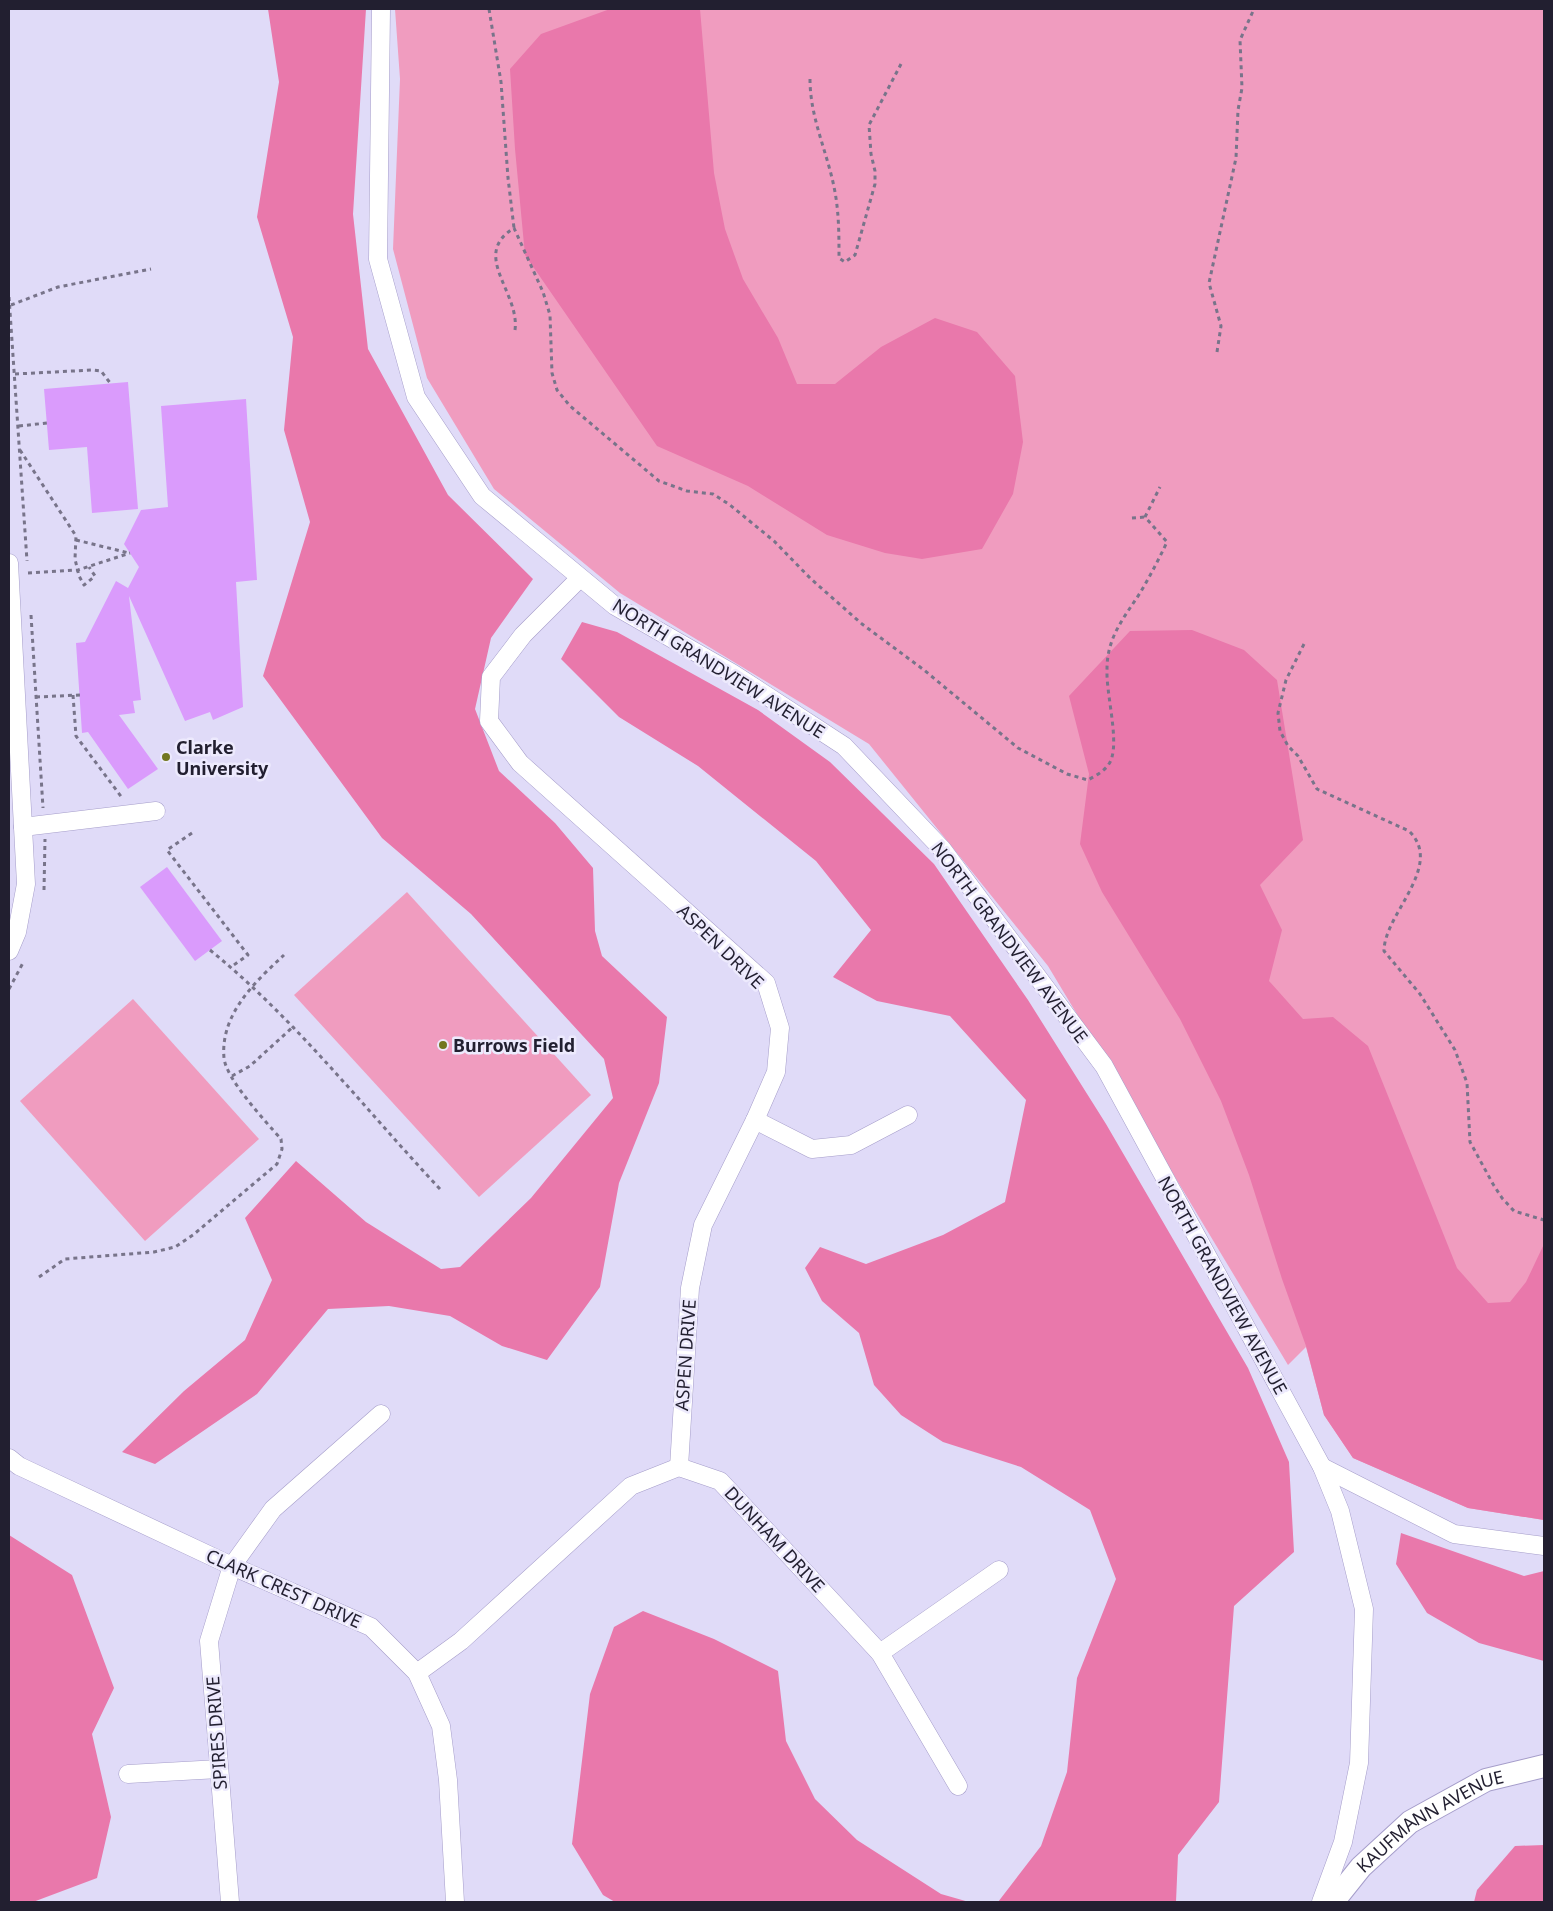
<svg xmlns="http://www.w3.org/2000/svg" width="1553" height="1911" viewBox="0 0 1553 1911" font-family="'Noto Sans',sans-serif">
<rect width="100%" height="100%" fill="#e0dbf8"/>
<g fill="#f09cbf">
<polygon points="395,9 1544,9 1544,1520 1468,1508 1353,1458 1324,1415 1306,1347 1288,1365 1048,966 869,744 620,593 494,489 427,378 393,249 400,79"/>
<polygon points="407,892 591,1095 479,1197 294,995"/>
<polygon points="133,999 259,1139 145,1241 20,1101"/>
</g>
<g fill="#e978ab">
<polygon points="268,9 366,9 353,214 368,349 448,495 533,579 491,638 475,709 499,771 555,823 593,868 595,931 602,956 667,1017 659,1083 619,1183 600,1287 547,1360 502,1346 450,1316 389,1306 328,1309 257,1394 155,1464 122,1452 184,1391 245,1340 272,1280 245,1218 296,1161 366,1222 441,1269 460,1267 531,1198 613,1098 604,1059 471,914 382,838 263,676 310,522 284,430 293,337 257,217 279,82"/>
<polygon points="610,9 700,9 714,173 725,229 743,279 778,338 797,384 835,384 881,347 935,318 977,332 1015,376 1023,442 1013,494 982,549 922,559 885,553 827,535 748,486 657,446 525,255 515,149 510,69 541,34"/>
<polygon points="582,622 617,632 758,710 830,762 934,864 1028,1000 1106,1124 1248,1368 1289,1462 1294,1552 1234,1606 1219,1802 1178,1855 1176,1902 998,1902 1041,1846 1067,1772 1077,1678 1116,1579 1090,1510 1021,1467 943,1442 901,1415 874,1385 859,1333 822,1301 805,1268 820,1247 866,1264 943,1235 1005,1202 1026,1100 950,1016 877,1001 833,977 871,930 816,861 698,766 619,717 561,659"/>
<polygon points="1192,630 1244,650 1277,680 1303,840 1260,885 1282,930 1269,981 1303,1019 1333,1017 1368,1046 1457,1268 1488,1303 1510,1302 1526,1282 1544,1244 1544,1520 1468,1508 1353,1458 1324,1415 1306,1346 1282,1279 1249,1175 1221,1101 1180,1019 1102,892 1080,844 1089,774 1069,696 1130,631"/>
<polygon points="1401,1533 1524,1576 1544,1571 1544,1661 1479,1643 1427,1613 1396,1564"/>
<polygon points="9,1535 72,1575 114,1688 92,1734 111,1817 97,1878 33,1902 9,1902"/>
<polygon points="643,1611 714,1639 778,1671 786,1741 815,1799 857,1840 941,1894 969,1902 615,1902 603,1895 572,1844 590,1694 614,1627"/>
<polygon points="1544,1845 1544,1902 1474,1902 1477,1890 1515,1846"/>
</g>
<g fill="#da9bfc">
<polygon points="128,382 138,509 92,513 87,447 49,450 44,389"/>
<polygon points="246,399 257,580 236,582 243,707 213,720 210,712 185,721 129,596 141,700 133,701 135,713 119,715 158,769 128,789 88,732 82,733 76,643 85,642 116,581 128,588 139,567 124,544 141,510 168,507 161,406"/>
<polygon points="167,867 222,941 195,961 140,887"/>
</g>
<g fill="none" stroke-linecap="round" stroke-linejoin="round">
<g stroke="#a59dca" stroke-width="19">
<g id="minor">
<polyline points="381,9 378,259 416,397 482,496 615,606 732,673 844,746 942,849 1104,1066 1322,1467 1340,1511 1364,1609 1359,1763 1343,1842 1321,1902"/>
<polyline points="9,563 26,884 17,932 9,951"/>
<polyline points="580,578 523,635 491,677 489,721 520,763 766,983 780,1028 776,1072 755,1120 703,1225 690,1288 679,1467"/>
<polyline points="23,827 156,811"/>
<polyline points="755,1120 812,1149 851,1145 908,1115"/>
<polyline points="9,1458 19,1466 232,1566 371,1627 417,1673 441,1726 448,1780 455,1902"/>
<polyline points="1322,1467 1454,1534 1544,1546"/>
<polyline points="880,1653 999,1570"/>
<polyline points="417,1673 461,1641 631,1486 679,1467 720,1481 880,1653 958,1786"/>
<polyline points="128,1774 219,1769"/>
<polyline points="230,1902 209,1641 232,1566 273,1509 381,1414"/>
</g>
</g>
<g stroke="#a59dca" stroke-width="24">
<g id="major">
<path id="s1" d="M1333,1902L1361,1867L1410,1822L1486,1780L1544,1766"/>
</g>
</g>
<g stroke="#78748a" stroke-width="3" stroke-dasharray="4 4" stroke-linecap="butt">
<polyline points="489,9 501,82 508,178 514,228"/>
<path d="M810,79C810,119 828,153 835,192C839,214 839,236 839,258L845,262L855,255L875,184V171L871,154L869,125L901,64"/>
<polyline points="9,297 27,561"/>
<polyline points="11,305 58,287 151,269"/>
<path d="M515,330C520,292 470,255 514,228L543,292L550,315L552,373L557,390L570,406L659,481L687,491L713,494L730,505L774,541L811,579L862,624L924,670L1018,748L1067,774L1088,780C1097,775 1109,769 1112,757C1118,735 1106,693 1107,669C1107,637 1124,618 1140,593C1150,576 1159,559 1167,542L1145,517L1160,487"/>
<polyline points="1217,352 1221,326 1209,283 1236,158 1238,110 1242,88 1240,40 1254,9"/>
<polyline points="15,374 92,370 101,371 111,384"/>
<polyline points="19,426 47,423"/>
<polyline points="20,450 76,536 75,559 79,576 84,585 95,576 89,567"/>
<polyline points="1132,518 1145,517"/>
<polyline points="76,540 129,553"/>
<polyline points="28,573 78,570 130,553"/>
<polyline points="31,615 43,808"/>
<path d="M1304,644L1286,680L1278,713L1280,731L1288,746L1298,756L1317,789L1409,831C1445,866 1384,914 1384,951L1420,994L1455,1050L1467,1083L1470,1142L1493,1184L1502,1198L1514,1211L1544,1220"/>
<polyline points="73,695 76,736 123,799"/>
<polyline points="36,697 80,695"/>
<polyline points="192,833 167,850 248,955 231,967"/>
<polyline points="44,890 45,839"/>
<path d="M210,950C296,1020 364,1108 440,1189"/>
<polyline points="9,989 24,961"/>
<polyline points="232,1076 250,1066 294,1026"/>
<path d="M39,1277L65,1259L154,1252L175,1247L193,1235L277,1164L282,1149L281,1139C266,1122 226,1079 224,1058C220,1014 256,981 284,955"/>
</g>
<use href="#minor" stroke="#fff" stroke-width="18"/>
<use href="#major" stroke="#fff" stroke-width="22"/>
</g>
<g fill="#727720" stroke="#edeafd" stroke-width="2">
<circle cx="166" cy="757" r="5"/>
<circle cx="443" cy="1045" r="5"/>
</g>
<g text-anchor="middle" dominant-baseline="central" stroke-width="5" stroke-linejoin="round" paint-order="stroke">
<g font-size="18" fill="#221f30" stroke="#edeafd">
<text transform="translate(719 668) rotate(32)">NORTH GRANDVIEW AVENUE</text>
<text transform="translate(1010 942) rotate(53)">NORTH GRANDVIEW AVENUE</text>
<text transform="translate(721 946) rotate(44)">ASPEN DRIVE</text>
<text transform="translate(1223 1285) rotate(61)">NORTH GRANDVIEW AVENUE</text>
<text transform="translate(685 1355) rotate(-86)">ASPEN DRIVE</text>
<text transform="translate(775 1539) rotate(47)">DUNHAM DRIVE</text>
<text transform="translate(284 1588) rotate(24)">CLARK CREST DRIVE</text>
<text transform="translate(216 1733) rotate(-94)">SPIRES DRIVE</text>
<text stroke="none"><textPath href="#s1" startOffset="129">KAUFMANN AVENUE</textPath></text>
</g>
<g font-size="18" font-weight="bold" fill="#221f30" stroke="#edeafd" text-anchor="start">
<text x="176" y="747">Clarke<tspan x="176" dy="21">University</tspan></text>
<text x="453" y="1045">Burrows Field</text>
</g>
</g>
<rect width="1553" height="1911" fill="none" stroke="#221f30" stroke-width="20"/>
</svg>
